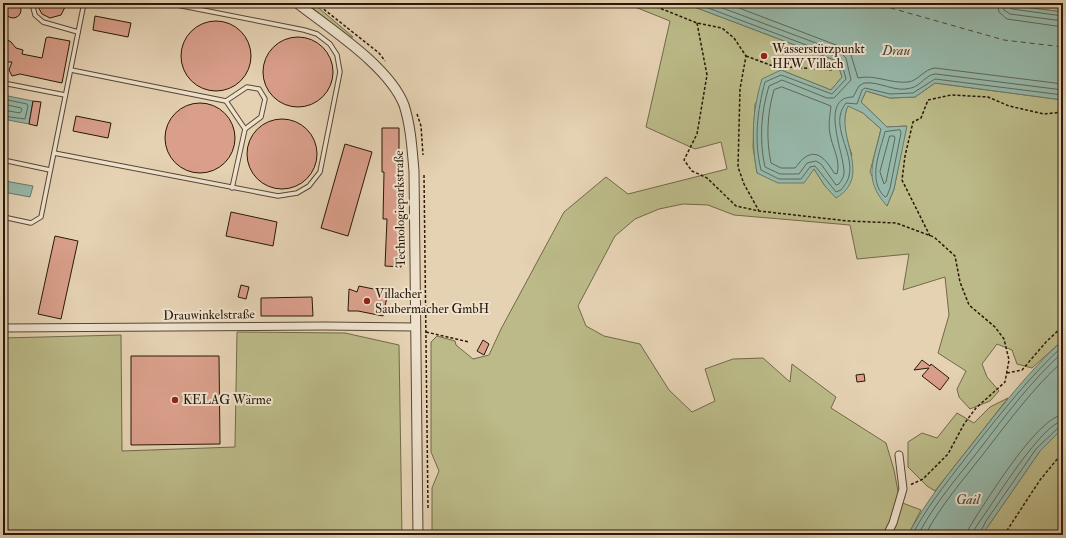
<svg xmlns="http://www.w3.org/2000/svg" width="1066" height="538" viewBox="0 0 1066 538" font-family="'IM FELL Double Pica',serif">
<rect width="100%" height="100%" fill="#e5d2b3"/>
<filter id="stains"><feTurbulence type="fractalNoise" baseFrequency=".005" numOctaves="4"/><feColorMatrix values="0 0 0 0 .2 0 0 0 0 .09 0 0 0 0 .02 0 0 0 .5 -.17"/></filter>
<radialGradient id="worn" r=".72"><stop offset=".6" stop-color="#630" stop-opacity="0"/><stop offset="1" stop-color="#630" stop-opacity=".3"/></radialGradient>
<g fill="#bbba88" stroke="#726948">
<polygon points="306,3 313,3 353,37 349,37"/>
<path d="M625,3H684L837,61L842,77L831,90L781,70L755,104L753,147L757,173L814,169L825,186L852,155C846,137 841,123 848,105L863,113L881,129L870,172L887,206L894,189L906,126L887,127L861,102L866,91L890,98L915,97L935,83L1063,100V340L1032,368L1017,364L1012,350L997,344L982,364L987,377L999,391L990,401L970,409L959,397L957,389L966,371L938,353L949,315L945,277L903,290L909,254L857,259L850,225L734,215L708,205L683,204L659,209L635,219L615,236L578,306L586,326L604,336L640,344L669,390L692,412L715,401L705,369L733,359L763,358L790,382L792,364L836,397L831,408L886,443L894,470L900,502L921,510L908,535H432V488L439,471L431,452V342L437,336L455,341L456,345L473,359L489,355L501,329L564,212L606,177L628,194L727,169L721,142L695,149L646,127L670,21Z"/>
<polygon points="1004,3 1063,3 1063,12 1023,7"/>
<polygon points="237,332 345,333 399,345 402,535 3,535 3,338 121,335 122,451 235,447"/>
<polygon points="1008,398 935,491 927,486 908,467 908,442 922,433 937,438 957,413 974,423 990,407"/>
<polygon points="1063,428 1063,535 982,535 1040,451"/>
</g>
<g fill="#96b8aa" stroke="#6a7869">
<path d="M684,3H1004L1023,7L1063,12V100L935,83L915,97L890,98L866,91L861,102L887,127L907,126L894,189L887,206C862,178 874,162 881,129L863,113L848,106C834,136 874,175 836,198L825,186L814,169L804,183H778L757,173C751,139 752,112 762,79L781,70L831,90L842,77L837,61Z"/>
<polygon points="3,95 33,101 29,124 3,119"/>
<polygon points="5,181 33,186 30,197 3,192"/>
<path d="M1063,340V428L1040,451L982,535H908C926,501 949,473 973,443C1001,407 1029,371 1063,340Z"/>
</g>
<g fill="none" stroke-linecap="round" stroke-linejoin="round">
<g stroke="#606858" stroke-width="1">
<path d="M695,3L838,57L841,60L846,79L832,94L781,75L765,82C757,111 754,141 761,170L779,179H801L810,167L815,166L836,192L841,190C844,186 848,181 849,176C855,152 828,125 846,103L857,104L862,90L865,88L890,94L913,93L935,79L1063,95"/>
<path d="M709,3L840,52L846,58L851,80L834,98H827L782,80L769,86C761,112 759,140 765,167L780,174H799L807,163L816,161L821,164L836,185L839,184C841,181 844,177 844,173C845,155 818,97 853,97L859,86L864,83C880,81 895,93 911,88C921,86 926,74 936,74L1063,90"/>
<path d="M726,3L844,48L851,55L858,78C875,74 891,84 908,82C918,81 924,69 935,68L1063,84"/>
<polyline points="997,3 999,12 1007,19 1063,27"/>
<polyline points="1003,3 1004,10 1010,14 1063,21"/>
<polyline points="1008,3 1009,7 1012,9 1063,16"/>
<path d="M782,87L831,106C830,115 828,124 830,134C832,147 841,160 837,174L834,173C828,163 818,147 804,158C800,161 798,165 795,168H781L771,163C766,140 767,113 774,90Z"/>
<polyline points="3,99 27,104 28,106 25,119 3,116"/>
<polyline points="3,104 21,108 22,110 20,113 3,110"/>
<path d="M900,130L901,133L890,188L887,196L885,197C867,181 880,151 885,132Z"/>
<polygon points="890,136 894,136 895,138 886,182 884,184 880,172"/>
<path d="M912,535C929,503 952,476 974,447C1002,412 1030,376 1063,346"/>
<path d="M918,535C934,504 957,478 979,450C1005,416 1031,381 1063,352"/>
<path d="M925,535C941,505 963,480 984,453C1009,421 1033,388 1063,361"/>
<path d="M968,535L969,528L977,515C991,494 1039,416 1063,415"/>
<path d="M974,535V530L982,518C995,500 1043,422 1063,421"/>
<polyline points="979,535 986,521 1036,449 1059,427 1063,426"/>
</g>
<polyline stroke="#4a4838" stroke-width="1" stroke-dasharray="5 4" stroke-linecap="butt" points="873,3 1004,40 1063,47"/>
</g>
<g fill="#da9f8b" stroke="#291807">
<circle cx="13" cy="10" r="8"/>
<polygon points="36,3 67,3 61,15 50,18 42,14"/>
<polygon points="95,16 131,23 128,37 93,30"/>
<circle cx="216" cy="56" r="35"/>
<circle cx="298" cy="72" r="35"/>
<polygon points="3,37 11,42 16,48 23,50 22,54 42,58 46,38 48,37 70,41 62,83 20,74 12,76 9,70 12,62 3,62"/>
<polygon points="33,101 41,102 37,126 29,124"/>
<circle cx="200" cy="138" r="35"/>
<polygon points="76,116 111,123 108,138 73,131"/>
<circle cx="282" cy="154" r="35"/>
<polygon points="382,128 399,128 399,175 401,175 400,222 403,222 401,267 385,266 387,219 383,219 384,172 382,172"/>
<polygon points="345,144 372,152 348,236 321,228"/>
<polygon points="231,212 277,222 273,246 226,236"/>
<polygon points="55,236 78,241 61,319 38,314"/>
<polygon points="241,285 249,287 246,299 238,297"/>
<polygon points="359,286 388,292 383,316 358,311 348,311 349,289 357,292"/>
<polygon points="312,297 313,316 261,316 261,298"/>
<polygon points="483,340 489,344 484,355 477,351"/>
<polygon points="131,356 219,356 220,444 131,445"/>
<polygon points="922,360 930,366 931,364 949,378 940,390 922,376 929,368 914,370"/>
<polygon points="864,374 865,381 857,382 856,375"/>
</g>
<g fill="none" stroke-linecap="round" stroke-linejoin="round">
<g stroke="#584632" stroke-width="5.5">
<g id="service">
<polyline points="32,3 35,15 43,22 78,32"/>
<polyline points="71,70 226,101 247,87 259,89 265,99 261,117 245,129 232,188"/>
<polyline points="3,83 65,95"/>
<polyline points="226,101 245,129"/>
<polyline points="54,153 278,196 297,193 309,186 320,172 340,72 337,55 330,44 317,34 304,30 167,3"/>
<polyline points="3,160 50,170"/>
<polyline points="3,217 31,223 41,217 84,3"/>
</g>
</g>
<g stroke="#584632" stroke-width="9">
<g id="minor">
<polyline points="3,328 324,326 414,327"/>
<polyline points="887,535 893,523 903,489 899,455"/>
</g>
</g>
<g stroke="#584632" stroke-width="11">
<path id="tertiary" d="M297,3C330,29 389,66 404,105C411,127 412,149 414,171L418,535"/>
</g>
<g stroke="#291807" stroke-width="1.5" stroke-dasharray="3 2" stroke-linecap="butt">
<polyline points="316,3 379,53 385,61"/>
<polyline points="647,3 697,23 722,28 734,38 746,56 740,89 738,167 744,184 759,211"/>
<polyline points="697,23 707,75 697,134 684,160 692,171 707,178 736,206 759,211 848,221 896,223 934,237 955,256 960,282 969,305 995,327 1004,339 1009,360 1005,382 976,408 964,424 948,454 923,479 910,485"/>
<polyline points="746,56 773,66 834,70"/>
<polyline points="417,114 421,126 423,155"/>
<polyline points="424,175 428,509"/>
<polyline points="930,236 902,180 905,156 913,122 921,118 928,100 951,95 988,97 1009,106 1044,114 1063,112"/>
<polyline points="426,332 469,342"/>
<polyline points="1007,373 1022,370 1046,342 1063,326"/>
<polyline points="1004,535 1040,480 1063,452"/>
</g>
<use href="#service" stroke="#eee2ce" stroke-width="3.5"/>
<use href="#minor" stroke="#eee2ce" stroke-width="7"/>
<use href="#tertiary" stroke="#eee2ce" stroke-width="9"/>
</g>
<g fill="#8f2418" stroke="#eee2ce" stroke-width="1.5">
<circle cx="764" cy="56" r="4"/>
<circle cx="367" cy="301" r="4"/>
<circle cx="175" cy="400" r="4"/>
</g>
<g text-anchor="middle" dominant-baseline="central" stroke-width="4" stroke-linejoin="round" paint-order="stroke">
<g font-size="13" fill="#291807" stroke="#eee2ce" text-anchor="start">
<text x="772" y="49">Wasserstützpunkt<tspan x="772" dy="15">HFW Villach</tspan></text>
<text x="375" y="294">Villacher<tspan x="375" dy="15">Saubermacher GmbH</tspan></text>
<text x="183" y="400">KELAG Wärme</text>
</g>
<g font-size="13" fill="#291807" stroke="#eee2ce">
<text transform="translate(400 209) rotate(-91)">Technologieparkstraße</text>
<text transform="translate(209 315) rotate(-1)">Drauwinkelstraße</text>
</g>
<g font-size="14" font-style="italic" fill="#4a4838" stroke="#eee2ce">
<text x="896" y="50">Drau</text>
<text x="968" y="499">Gail</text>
</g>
</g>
<rect width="1066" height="538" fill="none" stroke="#e5d2b3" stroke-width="16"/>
<rect x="4" y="4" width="1058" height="530" fill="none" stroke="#291807" stroke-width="2"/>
<rect x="8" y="8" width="1050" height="522" fill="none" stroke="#291807"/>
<rect width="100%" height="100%" filter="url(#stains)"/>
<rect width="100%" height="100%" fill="url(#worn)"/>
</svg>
